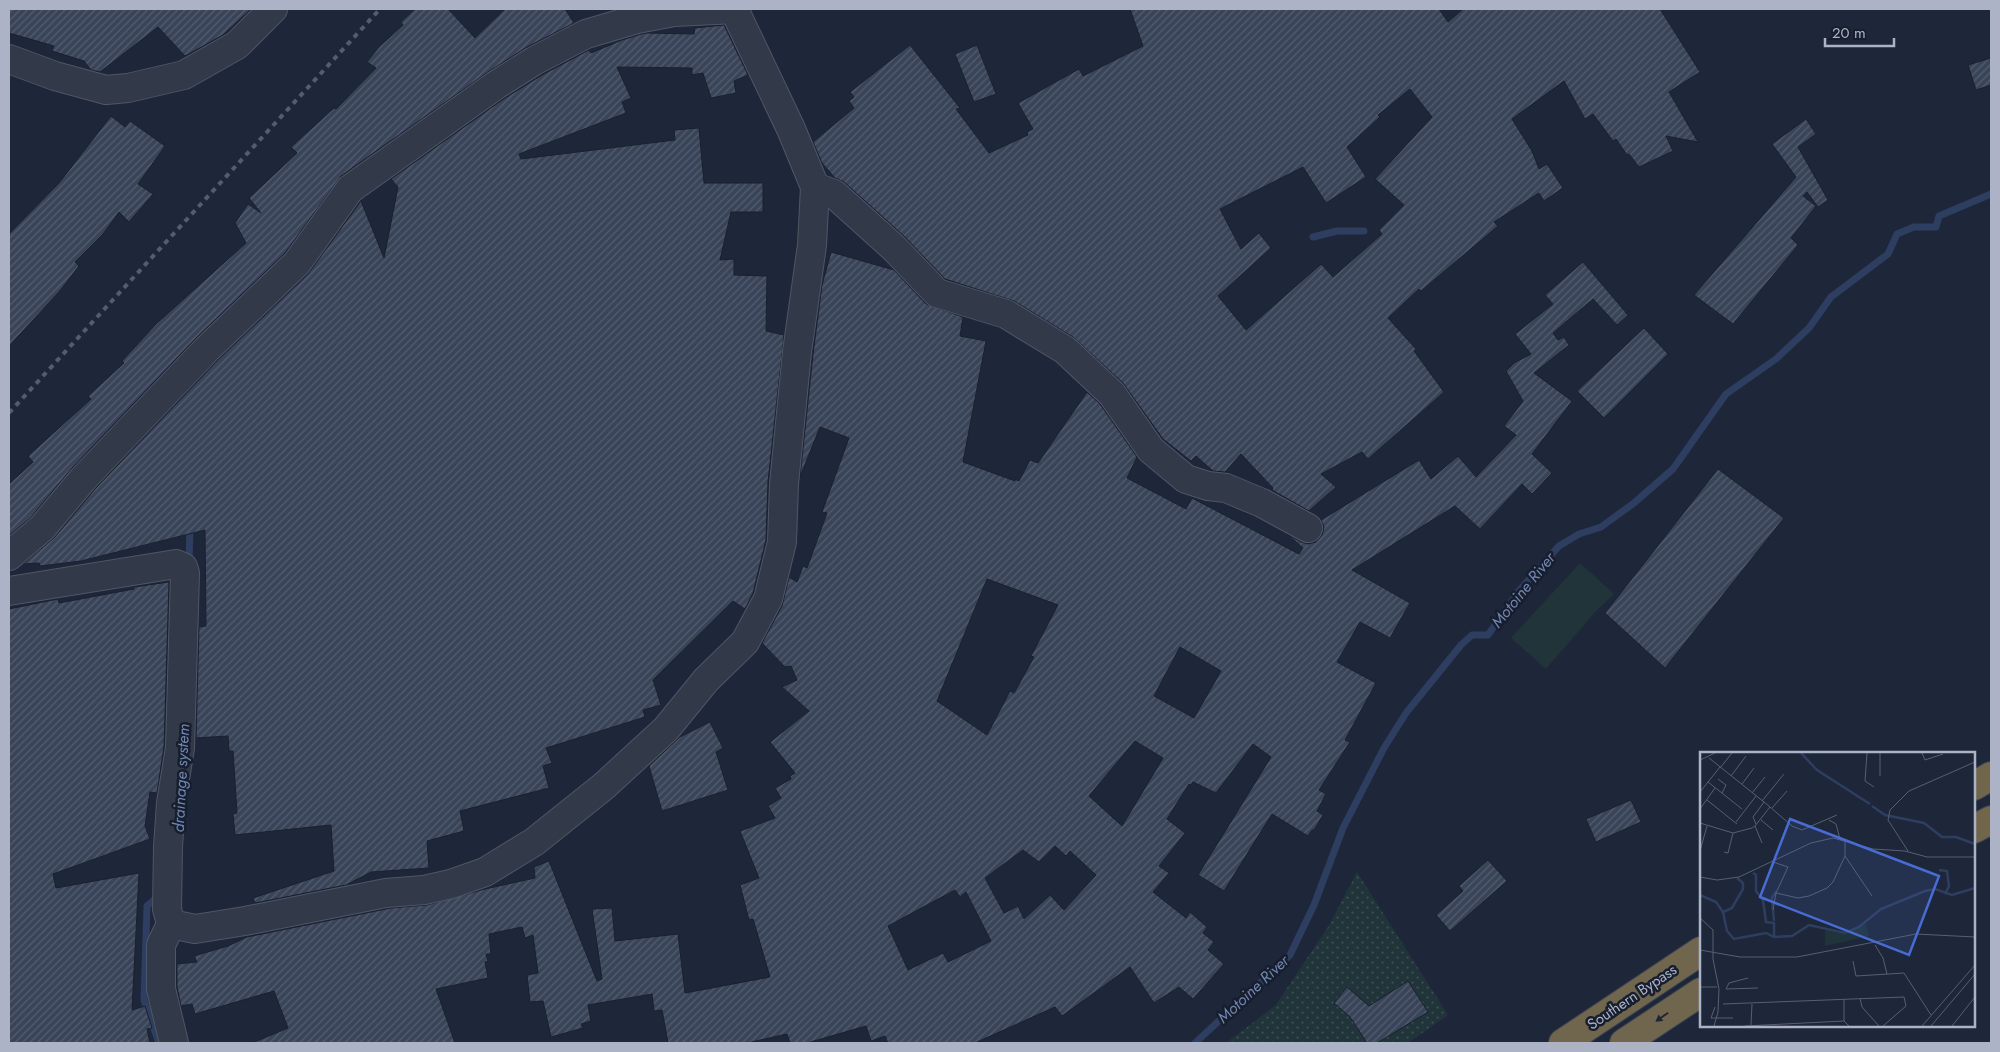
<svg xmlns="http://www.w3.org/2000/svg" width="2000" height="1052" viewBox="0 0 2000 1052" font-family="Jost,sans-serif">
<defs>
<pattern id="grass-dots" width="8" height="8" patternUnits="userSpaceOnUse" patternTransform="scale(1.25)"><rect width="8" height="8" fill="#20343a"/><path d="M2 2h.1M6 6h.1" fill="none" stroke="#3e4f55" stroke-width="1.8" stroke-linecap="round"/></pattern>
<pattern id="building-hatch" width="6" height="6" patternUnits="userSpaceOnUse" patternTransform="scale(1.25)"><rect width="6" height="6" fill="#3a4459"/><path d="M-1 1l2-2M0 6l6-6M5 7l2-2" fill="none" stroke="#545d6f"/></pattern>
</defs>
<rect width="100%" height="100%" fill="#1e2739"/>
<polygon fill="url(#grass-dots)" points="1357,872 1448,1015 1408,1043 1226,1043 1275,1006 1328,927"/>
<polygon fill="#20343a" points="1580,563 1614,594 1595,612 1546,669 1511,638"/>
<g fill="none" stroke-linecap="round" stroke-linejoin="round">
<g stroke="#2e3e60" stroke-width="7">
<polyline points="1313,237 1337,231 1364,231"/>
<polyline points="189,563 190,527"/>
<polyline points="159,1043 144,1000 147,906 159,896"/>
<polyline points="1195,1043 1290,955 1314,905 1343,828 1384,748 1406,713 1461,645 1472,635 1488,635 1518,592 1559,546 1579,534 1601,527 1634,503 1673,469 1726,394 1776,359 1809,328 1831,297 1888,254 1897,234 1914,227 1936,227 1939,216 1991,194"/>
</g>
</g>
<g fill="url(#building-hatch)" stroke="#192030" fill-rule="evenodd">
<polygon points="9,9 251,9 223,35 185,56 158,27 100,72 91,70 84,61 52,51 54,46 9,33"/>
<polygon points="415,9 448,9 475,38 505,9 565,9 574,23 527,47 488,72 341,176 285,253 196,338 72,468 31,517 9,536 9,484 33,462 28,456 91,399 88,396 124,363 122,361 156,324 246,243 235,223 248,204 261,213 249,198 297,153 291,147 334,108 336,109 376,68 367,62 379,47 403,25 401,22"/>
<path d="M1130,9H1439L1448,22L1463,9H1660L1700,72L1669,92L1698,142L1666,136L1673,151L1639,167L1629,154L1627,155L1616,139L1613,141L1593,114L1585,119L1564,81L1512,119L1532,151L1539,169L1547,164L1563,188L1544,201L1539,193L1494,222L1498,226L1421,291L1419,289L1388,318L1416,349L1414,351L1444,392L1368,459L1362,452L1321,474L1336,487L1309,511L1272,490L1273,488L1241,454L1225,472L1213,471L1196,456L1191,461L1163,439L1123,383L1073,337L1014,301L945,279L904,236L844,182L835,178L822,163L813,142L854,108L849,101L854,97L850,92L910,45L960,108L956,109L989,153L1028,135L1027,132L1033,129L1018,103L1079,69L1083,76L1143,46ZM1410,89L1432,117L1375,179L1404,205L1379,230L1382,234L1333,277L1321,264L1246,330L1218,296L1271,248L1259,233L1241,249L1220,209L1303,167L1326,203L1366,177L1347,147L1380,117L1378,115Z"/>
<polygon points="724,25 748,75 734,81 736,93 711,98 703,73 692,75 692,68 617,67 631,98 622,102 626,113 519,154 521,159 675,140 674,130 699,128 704,183 763,183 763,212 731,212 720,260 734,259 734,275 767,276 766,331 784,335 768,482 766,540 753,593 745,609 733,601 653,680 661,705 643,710 645,717 546,748 552,763 543,766 549,788 460,811 464,831 427,841 429,868 371,872 346,885 255,903 253,898 334,871 331,825 235,835 233,814 237,813 233,751 229,751 228,736 196,738 199,627 206,626 205,530 81,561 40,566 39,563 23,564 54,538 95,489 218,360 308,274 361,201 384,258 398,187 391,179 505,98 542,75 589,50 591,53 622,40 645,33 694,34 695,28"/>
<polygon points="977,45 996,94 974,102 955,54"/>
<polygon points="1991,58 1991,85 1976,90 1968,65"/>
<polygon points="111,116 125,127 130,121 165,146 138,184 153,194 129,222 119,212 103,234 75,262 79,266 59,292 9,346 9,234 59,183"/>
<polygon points="1806,119 1816,134 1798,147 1828,200 1818,207 1807,192 1803,196 1816,206 1791,238 1798,245 1733,324 1694,295 1796,177 1772,144"/>
<path d="M831,252L894,270L926,304L963,317L960,336L986,341L963,462L1015,481V479L1019,481L1030,460L1038,463L1087,392L1100,404L1137,457L1127,478L1186,509L1192,498L1299,554L1303,548L1287,534L1301,542L1308,544L1316,542L1322,535L1324,527L1321,520L1419,460L1431,479L1458,456L1476,477L1516,435L1504,426L1523,401L1506,371L1514,363L1531,354L1515,334L1553,304L1545,295L1583,262L1628,315L1617,325L1593,299L1553,333L1558,340L1564,337L1569,345L1534,373L1572,401L1532,454L1552,473L1532,494L1522,484L1480,529L1455,506L1352,570L1410,603L1390,638L1360,622L1337,662L1376,683L1345,740L1350,742L1319,790L1326,794L1317,811L1323,815L1314,830H1312L1308,836L1272,814L1224,891L1198,875L1271,757L1253,744L1216,793L1193,782L1191,785L1189,784L1167,819L1185,833L1159,866L1169,873L1153,892L1186,918L1190,912L1207,927L1203,933L1214,942L1208,950L1224,964L1193,999L1179,987L1154,1003L1130,967L1062,1016L1055,1007L975,1043H888L885,1036L871,1041L866,1026L807,1043H790L787,1034L747,1043H668L662,1010L654,1011L652,994L588,1005L591,1021L581,1024L583,1028L551,1037L543,1001L530,1002L527,975L538,973L533,935L525,938L522,927L489,934L491,954H486L488,961L485,962L488,978L436,989L455,1043H252L288,1028L274,991L195,1014L192,1004L181,1006L177,987V964L197,962L194,956L228,946L247,937L391,908L427,905L485,889L535,878L534,867L549,861L597,981L602,979L592,909L612,908L615,941L678,934L685,993L770,977L753,919L749,920L740,885L759,878L740,831L775,818L768,806L781,798L775,788L791,779L790,776L795,773L770,742L809,711L782,687L797,680L791,666L785,667L762,643L782,606L789,577L797,582L803,566L807,568L827,513L822,512L849,438L820,427L800,477L813,354L822,285ZM987,579L1058,605L1031,656L1034,657L1014,693L1010,691L987,735L937,701ZM1180,647L1221,671L1194,718L1154,696ZM1135,741L1163,758L1122,826L1089,796ZM1055,846L1066,856L1070,851L1096,875L1064,910L1050,895L1024,919L1018,906L1004,913L985,878L1023,850L1039,862ZM955,890L960,897L966,892L991,941L948,962L943,953L908,970L888,926Z"/>
<polygon points="1644,328 1668,354 1604,418 1577,391"/>
<polygon points="1718,469 1784,518 1665,668 1605,613"/>
<polygon points="169,582 164,747 157,793 150,792 145,826 150,839 53,874 56,888 139,873 132,1010 145,1006 152,1028 147,1029 150,1043 9,1043 9,609 58,599 59,603 134,589 134,587"/>
<polygon points="710,722 723,748 716,752 728,790 662,811 649,766 680,737"/>
<polygon points="1631,800 1641,822 1596,842 1586,819"/>
<polygon points="1488,860 1507,881 1450,931 1436,915 1463,891 1459,886"/>
<polygon points="1408,981 1428,1012 1377,1043 1367,1043 1350,1017 1334,1003 1347,987 1369,1006"/>
</g>
<g fill="none" stroke-linecap="round" stroke-linejoin="round">
<g stroke="#4f5667" stroke-width="30">
<g id="minor">
<polyline points="9,59 55,76 106,90 128,88 184,75 237,45 273,9"/>
<polyline points="815,187 834,194 894,248 937,293 1006,314 1065,350 1112,394 1151,450 1186,479 1208,486 1226,488 1262,503 1308,528"/>
<polyline points="9,556 42,528 83,479 207,349 297,263 350,189 496,85 534,61 586,34 637,19 674,12 736,9"/>
<polyline points="9,591 176,564 183,567 185,573 180,748 171,803 168,847 167,909 171,924 195,929 245,921 386,893 424,890 451,884 485,872 534,842 604,786 666,729 706,680 745,642 768,599 782,542 784,484 797,352 812,245 815,187 791,129 734,9"/>
<polyline points="171,924 161,945 161,989 174,1043"/>
</g>
</g>
<g stroke="#3c4354" stroke-width="30">
<g id="highway">
<polyline points="1974,786 1991,776"/>
<polyline points="1974,829 1991,820"/>
<polyline points="1563,1043 1701,951"/>
<polyline points="1624,1043 1701,992"/>
</g>
</g>
<use href="#minor" stroke="#323949" stroke-width="28"/>
<use href="#highway" stroke="#70664e" stroke-width="28"/>
<polyline stroke="#535c71" stroke-width="4" stroke-dasharray="5 5" stroke-linecap="butt" points="9,413 380,9"/>
</g>
<defs><path id="oneway-solid" d="M-6-.8H1V-3.2L6.5 0L1 3.2V.8H-6Z" transform="scale(1.25)"/></defs>
<use fill="#202531" href="#oneway-solid" transform="translate(1662 1017) rotate(145)"/>
<g text-anchor="middle" dominant-baseline="central" stroke-width="5" stroke-linejoin="round" paint-order="stroke">
<g font-size="15" fill="#acb3c6" stroke="#171e2e">
<text transform="translate(1632 997) rotate(-34)">Southern Bypass</text>
</g>
<g font-size="16" font-style="italic" fill="#7186b2" stroke="#171e2e">
<text transform="translate(1523 590) rotate(-51)">Motoine River</text>
<text transform="translate(181 778) rotate(-87)">drainage system</text>
<text transform="translate(1253 989) rotate(-43)">Motoine River</text>
</g>
</g>
<g transform="translate(1700 752)">
<rect width="275" height="275" fill="#1e2739"/>
<path d="M166,171L169,184L125,194V178L146,182Z" fill="#20343a"/>
<path fill="none" stroke="#2e3e60" stroke-width="2.5" d="M101,1L117,18L170,52M172,54L185,63L224,71L242,85H256L275,92M239,118L247,119L249,134L245,142M53,121L56,123V139L63,148L66,170L74,171V185M0,143L16,150L23,160L27,179L34,187L66,181L74,185L92,184L109,173L145,181L159,175L181,157L225,139L235,137L252,143L275,136M23,160L32,156L43,137V131L37,126M74,169L72,146L76,139"/>
<path fill="none" stroke="#575f71" stroke-width="1" d="M167,1L165,29L174,35M222,1L225,8L243,2M9,6L64,50M0,8L15,1M20,16L32,1M31,24L46,4M180,24V1M18,27L26,33L22,41M8,30L42,57M42,32L54,16M0,40L20,15M52,41L65,25M7,48L37,72M62,49L84,22M70,55L92,74L102,78L137,63M72,56L87,39M0,57L15,36M61,68L73,78M129,68L136,72L140,87M36,70L56,44M0,71L33,81L52,76L55,74L70,55L64,50L53,65L56,72M55,74L62,91M0,99L7,74M208,99L188,68L190,58L209,39L275,10M24,100L28,101L33,81M145,104L172,144M73,110L88,115L76,141L98,146L109,144L127,136L133,130L145,104V89M0,125L17,128L39,125L111,91L133,86L173,97L205,99L227,105H275M73,158L76,141M0,166L13,178V207L19,237L18,260L14,274M175,193L183,206L187,222M0,198L40,205H97L216,182L275,185M153,209L156,224L204,221L231,263M48,226L29,231L26,237L58,236M0,235H17M160,246L162,255L179,274M144,247V269M23,252L204,245L206,254L183,274M15,255L11,266H33M51,273L52,252M45,274L144,269L149,274M222,274L275,213M231,274L275,222M252,274L275,245"/>
<path fill="#486cd3" fill-opacity="0.15" stroke="#486cd3" stroke-width="2.5" d="M90,67L239,124L209,203L60,145Z"/>
<rect width="275" height="275" fill="none" stroke="#acb3c6" stroke-width="2.5"/>
</g>
<rect width="2000" height="1052" fill="none" stroke="#acb3c6" stroke-width="20"/>
<path d="M1825 38v8h69v-8" fill="none" stroke="#acb3c6" stroke-width="2.5"/>
<text x="1832" y="38" font-size="15" fill="#acb3c6" stroke="#171e2e" stroke-width="4" paint-order="stroke">20 m</text>
</svg>
